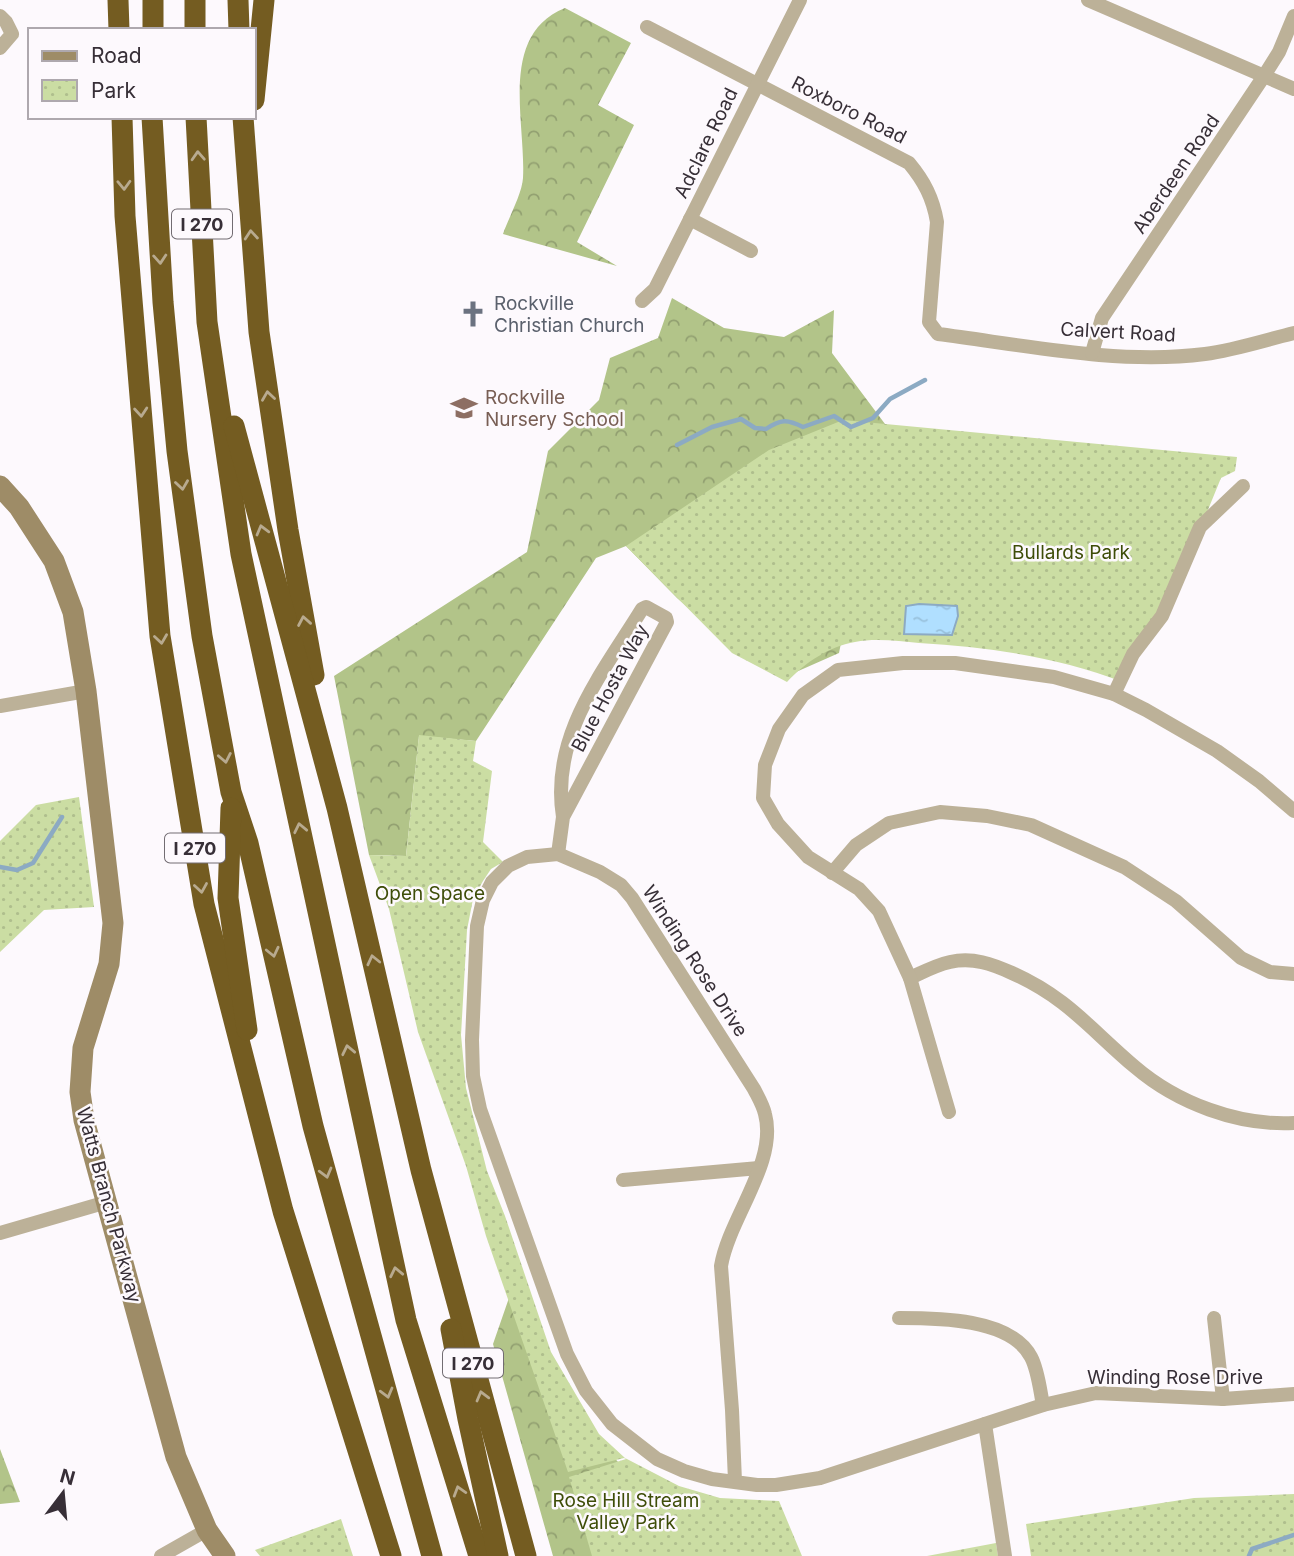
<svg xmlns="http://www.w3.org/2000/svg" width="1294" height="1556" viewBox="0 0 1294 1556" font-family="Inter,sans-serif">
<defs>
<pattern id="forest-crowns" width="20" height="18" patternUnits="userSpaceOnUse" patternTransform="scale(1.75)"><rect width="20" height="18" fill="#b2c489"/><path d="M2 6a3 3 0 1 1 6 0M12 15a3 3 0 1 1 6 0" fill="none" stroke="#92a071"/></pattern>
<pattern id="park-dots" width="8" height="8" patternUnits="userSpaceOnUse" patternTransform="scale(1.75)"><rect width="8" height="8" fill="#cbdda3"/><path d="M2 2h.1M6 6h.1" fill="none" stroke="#afbe8d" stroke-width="1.8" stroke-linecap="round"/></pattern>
<pattern id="water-ripples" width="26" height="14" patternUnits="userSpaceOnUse" patternTransform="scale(1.75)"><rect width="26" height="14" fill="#b0dfff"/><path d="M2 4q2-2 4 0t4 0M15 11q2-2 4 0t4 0" fill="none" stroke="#98c0db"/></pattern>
</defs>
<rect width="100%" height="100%" fill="#fdf9fd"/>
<g fill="url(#forest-crowns)">
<path d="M565,8L631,43L598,105L634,125L577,242L617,266L503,234C508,219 522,194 523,178C526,122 498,35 565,8Z"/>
<polygon points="672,298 724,328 784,337 834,310 832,353 885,424 839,653 787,676 726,641 677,598 626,546 596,558 476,741 419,736 406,856 369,855 334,676 527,552 548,451 599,400 610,358 658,338"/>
<polygon points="518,1272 572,1410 626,1471 607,1556 553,1556 493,1344"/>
<polygon points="0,1449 20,1502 0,1504"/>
</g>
<g fill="url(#park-dots)">
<path d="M843,420L1237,457L1235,471L1221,478L1167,610L1123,682C1057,657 990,647 919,643C899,641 875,638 855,642C828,647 806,662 787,682L732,653L626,546L769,450Z"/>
<polygon points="419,735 476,741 473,761 492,771 483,842 503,862 491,869 483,881 473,899 467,930 461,1035 466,1088 487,1171 505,1216 551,1352 599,1434 625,1458 679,1486 720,1498 779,1501 802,1556 592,1556 569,1477 626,1459 624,1458 568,1472 486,1236 466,1166 418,1032 389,909 369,855 406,856"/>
<polygon points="79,797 94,907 44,910 0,952 0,841 36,805"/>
<polygon points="1294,1494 1294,1556 1031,1556 1026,1524 1194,1498"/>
<polygon points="341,1519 353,1556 260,1556 255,1550"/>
<polygon points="996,1543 998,1556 927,1556"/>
</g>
<polygon fill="url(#water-ripples)" stroke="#8caac3" stroke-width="2" points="919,604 957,606 958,616 952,635 904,634 906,606"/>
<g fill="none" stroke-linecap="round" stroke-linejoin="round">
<g stroke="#8caac3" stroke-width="4.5">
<path d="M677,445L712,427L741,419L755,428L766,429C781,419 787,419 803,427L834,416L851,427L873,418L890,399L925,380"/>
<polyline points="0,867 17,870 33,863 62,817"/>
<polyline points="1249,1556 1252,1549 1294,1535"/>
</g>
<g stroke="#bcb198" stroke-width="14">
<polyline points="1088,0 1294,89"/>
<polyline points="0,16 6,22 12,34 0,48"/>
<path d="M647,27L909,163C924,181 933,198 937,222L929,322L938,334C1024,345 1119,365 1205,354C1235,350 1265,340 1294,333"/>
<polyline points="690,219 751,251"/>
<polyline points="642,301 655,289 800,0"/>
<polyline points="1092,353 1102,318 1264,76 1279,52 1294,16"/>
<polyline points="1114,694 1133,654 1162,616 1200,527 1243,486"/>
<polyline points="0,706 86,691"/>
<path d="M558,854L563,817L667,622L666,618L646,607L642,609C602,674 550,736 563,817"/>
<polyline points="832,873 856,845 889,823 940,812 987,816 1031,825 1124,867 1176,901 1241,958 1270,972 1294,974"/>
<path d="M910,978C923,972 936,965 950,962C973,957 992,964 1012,973C1068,998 1091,1030 1135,1067C1177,1103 1238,1126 1294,1123"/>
<polyline points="949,1112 910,978 879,911 859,889 808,857 778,824 763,798 765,765 779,729 803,695 838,670 903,663 955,663 1054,677 1114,694 1146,710 1217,751 1259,781 1294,811"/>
<polyline points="623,1180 759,1168"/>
<polyline points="0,1233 107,1202"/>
<path d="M899,1318C937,1318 1011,1318 1031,1357C1038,1370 1040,1390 1043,1405"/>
<polyline points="1214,1318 1223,1399"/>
<polyline points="985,1424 1005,1556"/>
<path d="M735,1481L732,1410L721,1266C729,1218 778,1162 765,1114C763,1105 758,1097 754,1089L632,898L621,885L600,872L558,854L527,857L508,866L492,882L483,900L477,926L472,1040L473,1076L480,1109L567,1354L586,1391L612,1424L657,1459L684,1471L712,1479L757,1485H776L820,1478L1043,1405L1096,1393L1223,1399L1294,1394"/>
<polyline points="161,1556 207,1530"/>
</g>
<polyline stroke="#9e8c67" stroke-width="21" points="0,486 19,507 54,561 73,612 86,691 113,923 109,964 83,1048 80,1092 84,1120 176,1457 207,1530 225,1556"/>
<g stroke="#745c21" stroke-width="21">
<polyline points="118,0 119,30"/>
<polyline points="238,0 239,30"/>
<polyline points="153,30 153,0"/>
<polyline points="195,30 195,0"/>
<polyline points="254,100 264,0"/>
<polyline points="122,117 125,216 160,636 204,904 283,1211 391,1556"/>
<polyline points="152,117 163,302 177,451 202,636 231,792 248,843 313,1126 432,1556"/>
<polyline points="196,117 207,322 241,554 406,1320 479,1556"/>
<polyline points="243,117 259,332 288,530 314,675"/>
<polyline points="234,426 337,808 421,1170 526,1556"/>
<polyline points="231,808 228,898 247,1030"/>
<polyline points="451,1329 468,1419 498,1556"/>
</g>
</g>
<defs><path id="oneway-chevron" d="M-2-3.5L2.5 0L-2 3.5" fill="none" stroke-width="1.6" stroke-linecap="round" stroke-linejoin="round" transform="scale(1.75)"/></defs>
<g stroke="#b8aa8f">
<use href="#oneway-chevron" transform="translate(198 156) rotate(-93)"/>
<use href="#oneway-chevron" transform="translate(124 185) rotate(88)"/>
<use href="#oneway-chevron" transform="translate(251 235) rotate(-95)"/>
<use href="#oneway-chevron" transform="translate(160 259) rotate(86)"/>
<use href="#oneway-chevron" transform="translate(268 396) rotate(-98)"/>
<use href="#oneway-chevron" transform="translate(141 412) rotate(85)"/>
<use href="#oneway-chevron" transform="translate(182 485) rotate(82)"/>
<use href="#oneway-chevron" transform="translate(262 530) rotate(-105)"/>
<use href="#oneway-chevron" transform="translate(304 621) rotate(-100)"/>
<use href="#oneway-chevron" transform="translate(161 639) rotate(82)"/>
<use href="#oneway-chevron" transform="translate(225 758) rotate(79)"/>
<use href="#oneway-chevron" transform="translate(300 828) rotate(-102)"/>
<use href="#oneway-chevron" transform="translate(201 888) rotate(81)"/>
<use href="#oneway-chevron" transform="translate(273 952) rotate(77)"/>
<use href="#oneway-chevron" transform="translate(373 960) rotate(-103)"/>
<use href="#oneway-chevron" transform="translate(348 1050) rotate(-102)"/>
<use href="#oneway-chevron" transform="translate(326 1173) rotate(75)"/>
<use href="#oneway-chevron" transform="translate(396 1272) rotate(-102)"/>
<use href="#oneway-chevron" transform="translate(387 1393) rotate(75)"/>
<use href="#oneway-chevron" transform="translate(482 1396) rotate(-105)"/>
<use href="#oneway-chevron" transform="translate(459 1491) rotate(-107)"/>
</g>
<defs>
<g id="church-bare" transform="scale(2.1)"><path d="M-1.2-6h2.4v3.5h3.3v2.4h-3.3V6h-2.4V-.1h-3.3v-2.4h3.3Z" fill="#6b7280" stroke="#fdf9fd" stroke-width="2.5" paint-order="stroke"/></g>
<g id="school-bare" transform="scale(2.1)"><path d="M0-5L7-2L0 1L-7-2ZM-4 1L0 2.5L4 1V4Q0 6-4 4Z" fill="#8d6e63" stroke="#fdf9fd" stroke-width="2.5" paint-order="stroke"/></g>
</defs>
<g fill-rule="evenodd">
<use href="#church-bare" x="473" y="314"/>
<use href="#school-bare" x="464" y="408"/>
</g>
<g text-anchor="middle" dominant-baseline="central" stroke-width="5" stroke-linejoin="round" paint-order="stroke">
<g fill="#fdf9fd" stroke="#726c72" stroke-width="2">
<rect x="172" y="209.5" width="60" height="29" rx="5"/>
<rect x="165" y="833.5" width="60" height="29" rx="5"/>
<rect x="443" y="1348.5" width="60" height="29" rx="5"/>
</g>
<g font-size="18" font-weight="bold" fill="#372f37">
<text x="202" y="224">I 270</text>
<text x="195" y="848">I 270</text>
<text x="473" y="1363">I 270</text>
</g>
<g font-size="19" fill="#372f37" stroke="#fdf9fd">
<text transform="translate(849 110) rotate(27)">Roxboro Road</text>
<text transform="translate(706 143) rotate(-64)">Adclare Road</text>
<text transform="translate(1176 174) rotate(-56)">Aberdeen Road</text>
<text transform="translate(1118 332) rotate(3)">Calvert Road</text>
<text transform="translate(610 688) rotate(-62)">Blue Hosta Way</text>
<text transform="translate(695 961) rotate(57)">Winding Rose Drive</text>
<text transform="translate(109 1205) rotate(75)">Watts Branch Parkway</text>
<text x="1175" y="1377">Winding Rose Drive</text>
</g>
<g font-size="19" fill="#5b616d" stroke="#fdf9fd" text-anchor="start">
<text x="494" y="303">Rockville<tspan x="494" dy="22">Christian Church</tspan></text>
</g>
<g font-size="19" fill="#785e54" stroke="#fdf9fd" text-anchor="start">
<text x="485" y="397">Rockville<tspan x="485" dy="22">Nursery School</tspan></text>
</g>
<g font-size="19" fill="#3e4d08" stroke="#fdf9fd">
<text x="1071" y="552">Bullards Park</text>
<text x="430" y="893">Open Space</text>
<text x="626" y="1500">Rose Hill Stream<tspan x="626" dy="22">Valley Park</tspan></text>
</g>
</g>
<rect x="28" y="28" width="228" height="91" fill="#fdf9fd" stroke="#aea8ae" stroke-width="2"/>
<rect x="42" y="51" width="35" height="10" fill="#9e8c67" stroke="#aea8ae" stroke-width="2"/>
<text x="91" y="63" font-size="21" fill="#372f37">Road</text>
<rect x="42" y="80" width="35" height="21" fill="url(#park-dots)" stroke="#aea8ae" stroke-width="2"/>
<text x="91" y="98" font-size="21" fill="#372f37">Park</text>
<g transform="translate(63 1493) rotate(16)" stroke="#fdf9fd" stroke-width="5" paint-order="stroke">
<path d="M0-5L12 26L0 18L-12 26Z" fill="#372f37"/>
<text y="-10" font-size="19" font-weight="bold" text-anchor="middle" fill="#372f37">N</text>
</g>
</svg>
